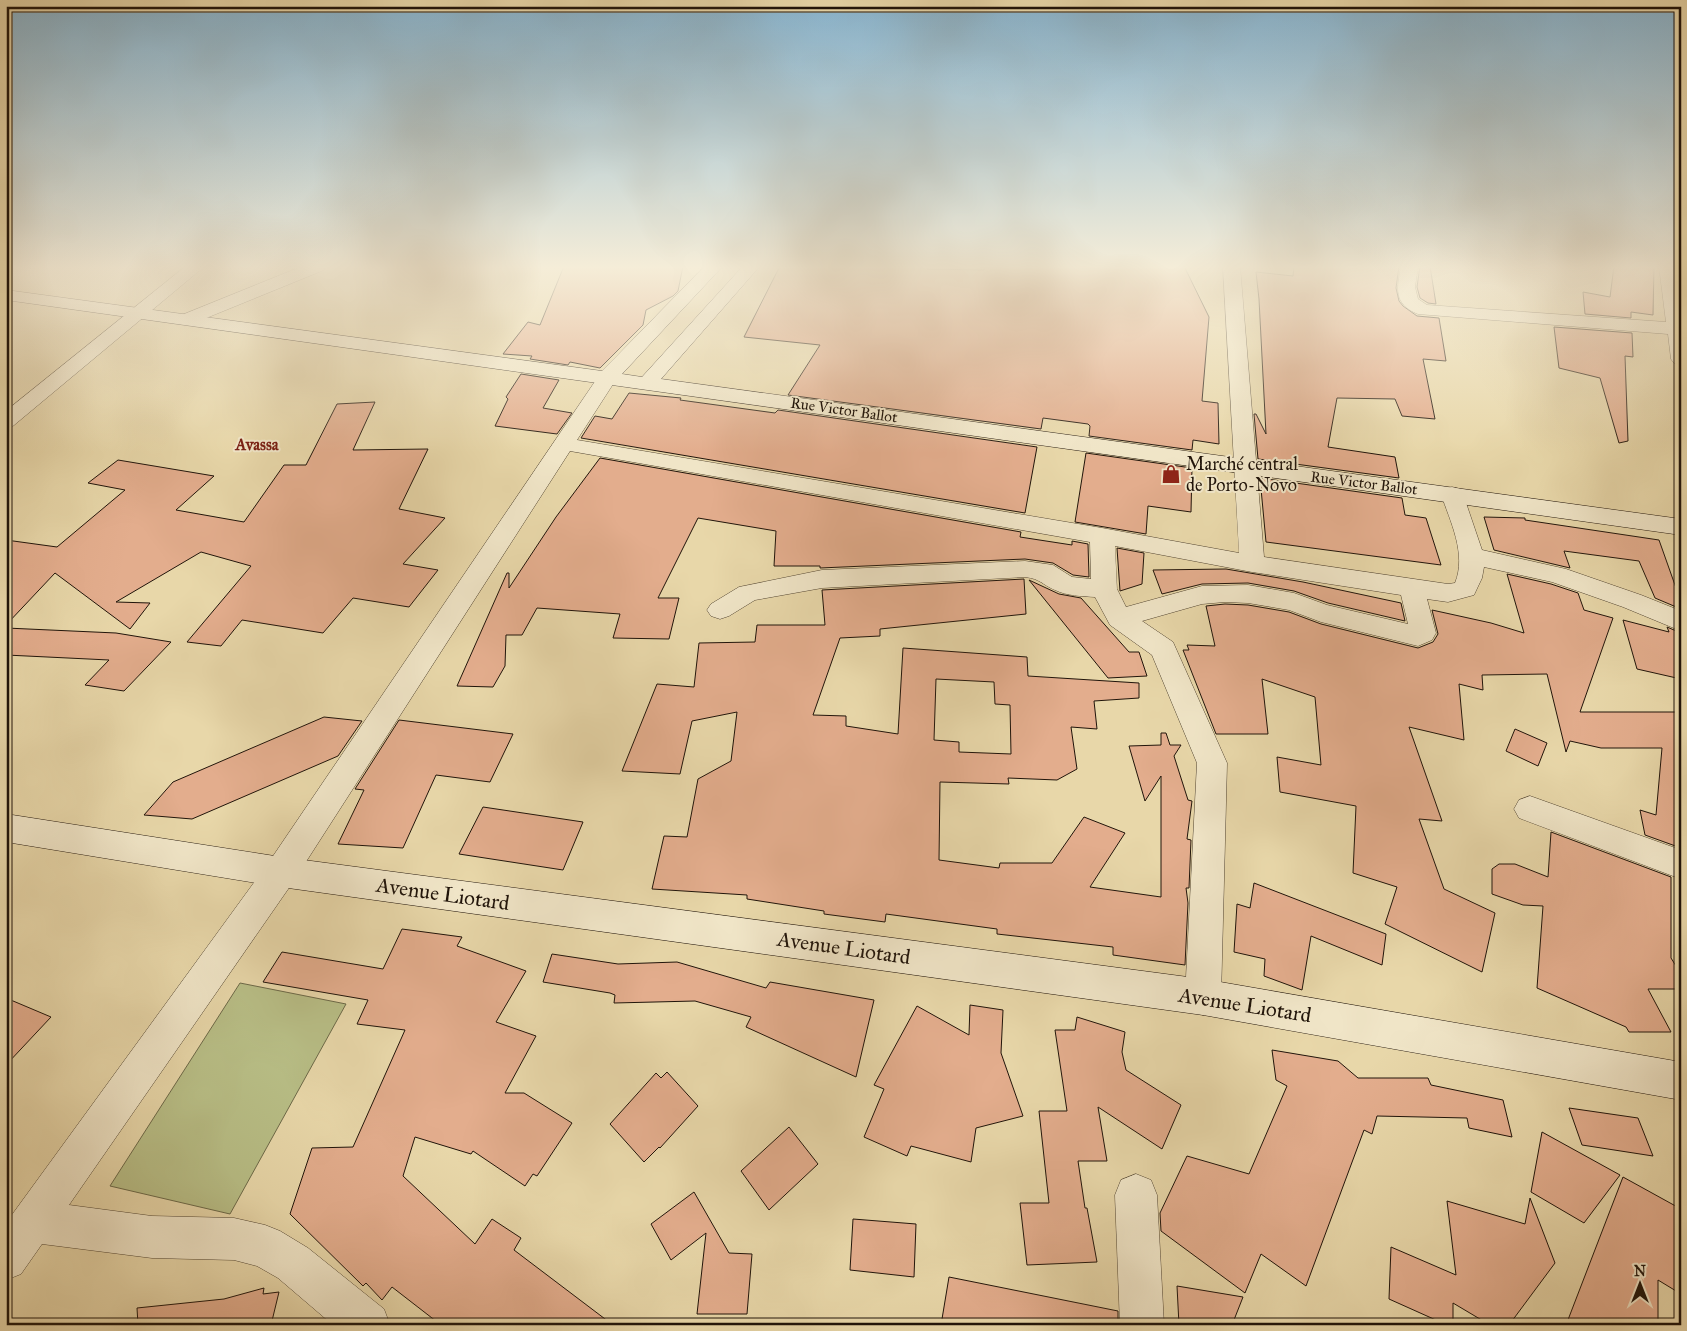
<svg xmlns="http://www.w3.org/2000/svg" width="1687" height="1331" viewBox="0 0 1687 1331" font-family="'IM FELL Great Primer',serif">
<rect width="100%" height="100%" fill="#e8d7a9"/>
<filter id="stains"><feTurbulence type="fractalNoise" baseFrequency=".004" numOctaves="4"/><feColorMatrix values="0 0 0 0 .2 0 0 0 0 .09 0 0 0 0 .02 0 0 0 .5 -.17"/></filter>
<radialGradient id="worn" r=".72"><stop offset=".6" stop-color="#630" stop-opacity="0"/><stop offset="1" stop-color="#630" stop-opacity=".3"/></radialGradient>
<polygon fill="#b8be86" stroke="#6c6948" points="240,983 346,1004 230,1214 110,1186"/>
<g fill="#e3ad8d" stroke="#20140a" fill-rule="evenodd">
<polygon points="564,266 683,266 678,291 673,296 646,310 643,325 600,368 570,362 568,365 530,359 532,356 503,354 528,322 540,325"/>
<polygon points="780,266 927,266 927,269 984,270 984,266 1184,266 1209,317 1202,401 1218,403 1219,444 1193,440 1192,450 1089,436 1090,426 1088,424 1043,418 1041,429 788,395 820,345 744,337"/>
<polygon points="1294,266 1399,266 1396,288 1399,301 1403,306 1417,316 1439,318 1446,361 1423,359 1435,419 1402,416 1395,399 1337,398 1328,447 1395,457 1399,478 1258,459 1254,414 1256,414 1266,434 1259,299 1256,272 1293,276"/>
<polygon points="1420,266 1430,266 1436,304 1428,303 1420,298 1417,287"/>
<polygon points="1614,266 1654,266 1653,315 1631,312 1631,318 1585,314 1583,292 1610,297"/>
<polygon points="1554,327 1632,333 1633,357 1625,356 1628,441 1619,443 1600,378 1559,368"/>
<polygon points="521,374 559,380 543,408 572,413 557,434 495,426 508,399 506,397"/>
<polygon points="629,393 681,398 680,400 775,413 778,410 1037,447 1025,513 581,438 595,416 612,419"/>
<polygon points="375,402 353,450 428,449 399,509 445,518 403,564 438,570 409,607 353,598 323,633 242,620 221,646 187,642 251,566 201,552 116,602 150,603 130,629 55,573 6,625 6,540 57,547 125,490 88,483 118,460 214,476 176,510 244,522 284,465 306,465 337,404"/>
<polygon points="1086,453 1192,468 1191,512 1148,506 1146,534 1075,522"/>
<polygon points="600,458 1021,532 1020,537 1072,545 1072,541 1088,544 1089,577 1073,575 1053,563 1025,559 820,568 820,566 774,566 776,531 698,518 658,598 679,598 669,639 613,638 620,614 537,608 522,635 506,635 505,666 493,687 457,686 507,573 509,573 509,588 556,517"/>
<polygon points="1260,478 1402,498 1405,515 1426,518 1441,565 1266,542"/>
<polygon points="1484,517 1525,518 1525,520 1659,540 1681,602 1681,609 1655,598 1639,561 1564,551 1570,568 1494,550"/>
<polygon points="1117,548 1144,553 1142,584 1120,591"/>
<polygon points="1226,569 1303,582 1401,603 1405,621 1328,603 1294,591 1248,583 1202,584 1162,594 1153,570"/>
<polygon points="1507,574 1551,584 1578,593 1584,610 1613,618 1580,712 1681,712 1681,848 1645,835 1640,810 1656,815 1662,748 1601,748 1570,741 1566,752 1547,674 1482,675 1483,690 1459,684 1464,740 1409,727 1442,821 1419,819 1444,889 1495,913 1482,972 1385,924 1397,887 1353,873 1356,806 1280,792 1277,757 1321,765 1315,697 1262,679 1268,734 1216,734 1183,650 1189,650 1187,645 1215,646 1206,606 1225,604 1248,605 1289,612 1321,624 1418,648 1433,642 1438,634 1432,610 1491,623 1524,633"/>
<path d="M1024,579L1026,614L880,629V636L840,638L813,715L846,716V726L898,734L903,648L1027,657L1028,676L1139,683V698L1094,701L1097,729L1071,727L1077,769L1057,780L1008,778L1009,784L940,782L939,860L999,868L1000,863H1052L1084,817L1125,833L1090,887L1161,897V776L1145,801L1129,746L1161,745V733H1166L1170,745H1181L1174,756L1188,800L1192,801L1187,839L1191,840L1189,888H1186L1188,903L1185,965L1113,955V947L997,934V929L886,914L885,922L824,914V911L747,899V895L652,889L664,836L687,837L698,779L731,761L737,712L692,721L680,774L622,771L657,684L694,687L699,643L755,642L757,625H825L822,590ZM936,679L994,682L995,704L1010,705L1011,754L959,752V742L934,740Z"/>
<polygon points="1029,580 1059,594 1081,598 1129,652 1139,652 1147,676 1108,678"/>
<polygon points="1623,620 1669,632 1667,627 1681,633 1681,679 1637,669"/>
<polygon points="6,628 116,633 171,642 124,691 85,685 109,660 6,655"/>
<polygon points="324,717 362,721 338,756 192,819 144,815 173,782"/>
<polygon points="399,720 513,734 490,782 436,775 403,848 338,844 364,790 355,789"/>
<polygon points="1515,729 1547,743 1538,766 1506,751"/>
<polygon points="483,807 583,822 563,870 459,854"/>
<polygon points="1551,832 1671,877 1671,958 1681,974 1681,989 1648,989 1671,1032 1629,1032 1626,1027 1537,988 1543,906 1523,905 1492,894 1492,869 1499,864 1515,864 1548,877"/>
<polygon points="1254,883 1386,934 1382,965 1311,936 1302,990 1264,976 1265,959 1234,952 1237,904 1250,908"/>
<polygon points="402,929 462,937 457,946 526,971 496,1022 536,1036 505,1093 524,1093 572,1123 537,1176 533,1174 525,1186 473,1151 471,1154 415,1137 403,1176 475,1244 492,1219 521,1238 514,1250 613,1325 441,1325 392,1287 382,1300 366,1283 363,1286 290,1214 312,1148 353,1147 405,1030 357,1024 368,1000 263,982 282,952 383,969"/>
<polygon points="552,954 618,964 677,962 766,988 770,982 874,1000 856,1077 746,1027 751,1017 695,1001 614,1003 615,995 610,993 543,982"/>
<polygon points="6,998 51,1017 6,1065"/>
<polygon points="970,1005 1003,1010 1001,1053 1023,1116 976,1128 971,1162 911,1146 907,1156 864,1137 884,1089 874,1085 917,1006 969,1035"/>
<polygon points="1077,1017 1125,1032 1122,1052 1126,1070 1181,1105 1162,1149 1098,1107 1107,1161 1078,1161 1085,1208 1087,1208 1097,1262 1027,1265 1020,1203 1049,1203 1039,1111 1067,1111 1055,1030 1075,1030"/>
<polygon points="1272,1050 1338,1061 1358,1078 1428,1078 1431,1085 1503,1100 1512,1137 1469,1128 1467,1118 1377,1116 1372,1134 1364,1130 1306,1286 1261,1254 1245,1293 1161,1231 1160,1213 1187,1156 1249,1174 1287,1086 1276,1080"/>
<polygon points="667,1072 698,1106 660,1148 659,1147 644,1162 610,1124 656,1073 661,1078"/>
<polygon points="1569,1108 1638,1118 1653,1156 1582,1145"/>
<polygon points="789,1127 818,1164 769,1210 741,1171"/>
<polygon points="1542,1132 1620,1175 1584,1223 1531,1192"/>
<polygon points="1623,1177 1681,1209 1681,1294 1658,1280 1658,1325 1566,1325"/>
<polygon points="694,1192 729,1253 752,1254 747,1314 697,1314 706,1233 671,1260 651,1224"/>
<polygon points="1530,1198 1555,1263 1509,1325 1490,1325 1453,1303 1453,1325 1447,1325 1389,1299 1391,1247 1456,1275 1447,1201 1525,1224"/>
<polygon points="853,1219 916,1224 914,1277 850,1270"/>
<polygon points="949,1277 1118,1311 1118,1325 941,1325"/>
<polygon points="1177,1286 1243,1297 1232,1325 1179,1325"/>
<polygon points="264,1288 263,1294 279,1292 271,1325 138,1325 137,1308 224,1299"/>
</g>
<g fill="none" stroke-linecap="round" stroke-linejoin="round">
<g stroke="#524532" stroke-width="1">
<g id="street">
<polygon points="186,266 205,266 13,426 6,428 6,411"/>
<polygon points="303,266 326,266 324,270 194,323 188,325 182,323 179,319 182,315"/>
<path d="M1223,266H1240L1264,557L1448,584L1455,583C1467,554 1450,521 1441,494L1444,489L1452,487L1460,489L1463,494L1482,550L1566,569L1641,595L1681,611V631L1623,607L1552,582L1484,567L1482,578L1474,595L1448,602L1427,599L1436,633L1432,640L1418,646L1321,622L1289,610L1248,603L1225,602L1202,604L1142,621L1173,642L1227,763L1221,997L1216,1010L1203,1015L1190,1010L1185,997L1197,763L1152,655L1110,625L1095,597C1082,596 1067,596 1055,590C1041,584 1041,579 1025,577L822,588L755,600L729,616L720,619L711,616L707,610L711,604L739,587L822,570L1025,561L1053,565L1072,577L1091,579L1090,542L570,451L293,882L69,1205L152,1216L234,1218L265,1225L280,1231L308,1248L384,1309L390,1325H333L278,1278L257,1266L234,1260L152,1258L42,1244L21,1274L6,1280V1223L269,862L600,374L607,372L614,374L617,378L577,440L1102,528L1239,553ZM1115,546L1252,572L1401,595L1408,624L1327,605L1294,593L1248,585L1202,586L1126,607L1117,589Z"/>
<path d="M1401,266H1418L1415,287L1418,299L1427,305L1666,322L1659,266H1676L1681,298V365L1674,363L1671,359L1668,334L1418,314C1393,304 1397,288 1401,266Z"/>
<polygon points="1530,796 1681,850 1681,879 1519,818 1514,809 1519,800"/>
<polygon points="1136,1174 1151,1180 1157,1195 1164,1325 1120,1325 1115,1195 1121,1180"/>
</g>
</g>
<g stroke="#20140a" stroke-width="1">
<g id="secondary">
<polygon points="705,266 723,266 622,374 642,377 743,266 760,266 661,379 1681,519 1681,535 6,300 6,290 602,371"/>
<polygon points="6,814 281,857 1203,979 1681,1062 1681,1100 1203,1015 281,887 6,842"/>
</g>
</g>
<use href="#street" fill="#f0e5c7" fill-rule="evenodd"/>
<use href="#secondary" fill="#f0e5c7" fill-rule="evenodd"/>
</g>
<linearGradient id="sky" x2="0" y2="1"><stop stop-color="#88b6d2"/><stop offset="0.59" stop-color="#f5edd8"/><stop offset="1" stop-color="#f5edd8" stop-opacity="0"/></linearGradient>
<rect width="1687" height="453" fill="url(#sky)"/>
<defs>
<g id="shop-bare" transform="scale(1.5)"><path d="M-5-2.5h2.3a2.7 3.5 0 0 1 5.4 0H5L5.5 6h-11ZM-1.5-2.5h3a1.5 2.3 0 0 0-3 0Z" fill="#8f2418" stroke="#f0e5c7" stroke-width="2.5" paint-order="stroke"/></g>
</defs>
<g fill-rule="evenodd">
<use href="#shop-bare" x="1171" y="474"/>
</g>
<g text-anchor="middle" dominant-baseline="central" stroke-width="4" stroke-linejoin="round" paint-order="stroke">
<g font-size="15" fill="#20140a" stroke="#f0e5c7">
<text transform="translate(844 410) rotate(8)">Rue Victor Ballot</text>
<text transform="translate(1364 483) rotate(7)">Rue Victor Ballot</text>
</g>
<g font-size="16" font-weight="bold" fill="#7a1f14" stroke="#f0e5c7">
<text x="257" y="444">Avassa</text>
</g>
<g font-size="18" fill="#20140a" stroke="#f0e5c7" text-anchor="start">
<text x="1186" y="464">Marché central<tspan x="1186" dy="21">de Porto-Novo</tspan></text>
</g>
<g font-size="21" fill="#20140a" stroke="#f0e5c7">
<text transform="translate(443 894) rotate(8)">Avenue Liotard</text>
<text transform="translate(844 948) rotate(8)">Avenue Liotard</text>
<text transform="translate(1245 1005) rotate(9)">Avenue Liotard</text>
</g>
</g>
<rect width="1687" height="1331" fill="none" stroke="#e8d7a9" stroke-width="25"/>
<rect x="8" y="8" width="1672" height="1316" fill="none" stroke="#20140a" stroke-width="2.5"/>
<rect x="12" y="12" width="1662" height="1306" fill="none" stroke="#20140a"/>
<g transform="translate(1640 1284)" stroke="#f0e5c7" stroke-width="4" paint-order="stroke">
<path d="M0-4L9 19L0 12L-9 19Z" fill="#20140a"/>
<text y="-8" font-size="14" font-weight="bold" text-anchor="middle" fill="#20140a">N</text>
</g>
<rect width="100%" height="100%" filter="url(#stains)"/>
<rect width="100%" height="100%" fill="url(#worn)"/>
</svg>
